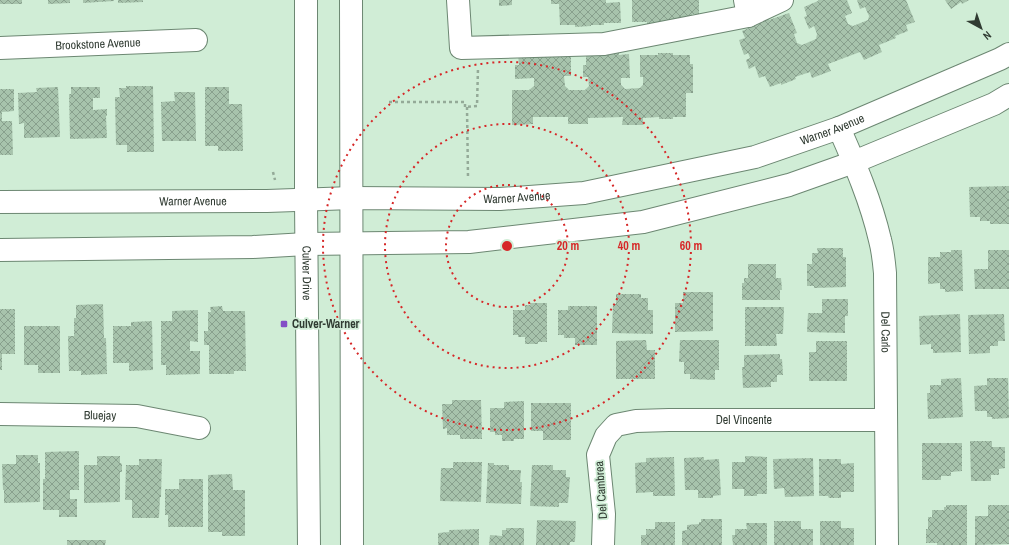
<svg xmlns="http://www.w3.org/2000/svg" width="1009" height="545" viewBox="0 0 1009 545" font-family="'Archivo Narrow',sans-serif">
<defs>
<pattern id="building-cross-hatch" width="8" height="8" patternUnits="userSpaceOnUse"><rect width="8" height="8" fill="#a7c3ac"/><path d="M0 0l8 8M0 8l8-8" fill="none" stroke="#88a08d"/></pattern>
</defs>
<rect width="100%" height="100%" fill="#d0edd6"/>
<g fill="url(#building-cross-hatch)">
<rect x="0" y="0" width="22" height="4"/>
<polygon points="48,0 70,0 70,3 48,4"/>
<polygon points="83,0 114,0 114,1 83,3"/>
<polygon points="118,0 143,0 143,2 118,3"/>
<polygon points="499,0 512,0 512,5 499,6"/>
<polygon points="551,0 606,0 606,3 620,2 621,23 604,23 604,25 591,25 591,26 575,27 575,25 560,25 559,4 551,4"/>
<polygon points="632,0 699,0 699,14 692,14 692,24 647,25 647,22 632,22"/>
<polygon points="818,0 847,0 852,13 845,16 848,24 853,26 868,20 869,16 865,7 860,9 857,0 906,0 915,22 906,25 908,31 895,36 896,38 879,45 882,52 864,60 860,52 828,64 831,71 812,78 810,72 795,77 796,79 781,85 781,83 770,87 765,76 759,78 755,66 749,69 746,60 750,58 748,53 744,55 739,40 745,38 742,31 769,19 769,20 789,13 797,33 794,34 797,43 802,45 816,39 817,34 814,26 809,29 804,17 807,16 804,7 818,1"/>
<polygon points="945,0 969,0 962,4 961,2 951,9"/>
<polygon points="602,53 619,53 619,55 629,54 630,78 621,78 621,85 625,89 640,88 643,85 643,77 640,77 640,55 658,55 658,53 673,53 673,55 690,55 690,64 693,64 693,93 686,93 686,117 673,117 673,119 659,119 659,117 643,118 643,125 622,125 623,117 588,118 588,124 568,124 568,117 533,117 533,124 512,125 512,90 529,90 534,86 534,78 515,79 515,65 519,65 518,54 571,55 571,76 564,76 565,86 569,90 585,90 589,86 588,77 583,77 583,65 586,65 586,56 602,56"/>
<polygon points="126,86 153,86 154,152 127,152 127,145 116,145 115,97 120,97 119,88 126,88"/>
<polygon points="58,87 60,137 24,138 24,123 19,124 18,93 37,92 36,88"/>
<polygon points="71,87 100,87 100,98 93,98 93,110 107,109 107,116 106,116 107,138 70,139 69,94 71,94"/>
<polygon points="205,87 229,87 229,104 242,104 243,151 218,151 218,146 205,146"/>
<polygon points="0,89 14,89 14,111 2,112 2,121 12,121 13,155 0,155"/>
<polygon points="174,92 195,92 196,141 162,141 161,102 175,101"/>
<polygon points="1009,186 1009,224 990,224 990,221 980,221 980,217 970,217 969,187"/>
<polygon points="817,248 843,248 843,257 846,257 846,287 814,288 814,286 807,286 807,264 812,264 812,253 818,253"/>
<polygon points="951,250 962,250 963,291 945,292 945,289 940,289 940,283 928,284 928,257 940,257 940,252 951,252"/>
<polygon points="988,250 1009,250 1009,289 975,289 974,269 988,269"/>
<polygon points="748,264 776,264 776,278 781,278 782,290 780,290 780,300 742,300 742,283 744,283 744,278 748,278"/>
<polygon points="683,292 713,292 713,331 675,332 675,303 683,303"/>
<polygon points="616,294 641,294 641,298 648,298 648,310 653,310 653,334 612,333 613,304 616,304"/>
<polygon points="822,299 848,299 848,316 845,316 845,333 807,332 808,313 822,313"/>
<polygon points="530,303 547,303 547,342 538,342 538,344 525,344 525,337 518,337 518,335 513,335 513,310 525,310 525,305 530,305"/>
<polygon points="103,304 104,338 106,338 107,374 81,375 81,371 69,371 68,336 74,336 74,318 76,318 76,305"/>
<polygon points="222,306 223,311 245,311 246,371 234,371 234,374 209,374 209,345 204,345 204,331 208,331 208,312 211,312 210,307"/>
<polygon points="568,306 597,306 597,345 575,345 575,338 564,338 564,335 558,335 558,310 568,310"/>
<polygon points="745,307 784,307 783,334 776,334 777,346 745,346"/>
<polygon points="0,309 15,309 15,354 2,354 2,370 0,370"/>
<polygon points="198,310 198,342 190,341 190,351 200,351 200,374 166,375 166,365 161,365 161,321 172,321 172,311"/>
<polygon points="960,314 961,352 933,353 933,349 931,349 931,344 920,345 919,316"/>
<polygon points="1004,314 1005,341 998,341 998,346 990,346 990,353 969,354 968,315"/>
<polygon points="152,321 153,370 129,371 129,363 113,363 113,326 131,326 131,322"/>
<polygon points="24,326 60,326 60,373 38,373 38,365 24,365"/>
<polygon points="646,340 647,350 655,350 655,379 616,379 616,341"/>
<polygon points="680,340 719,340 719,370 715,370 715,380 690,379 690,374 684,374 684,362 679,362"/>
<polygon points="816,341 847,341 847,381 809,381 809,352 816,352"/>
<polygon points="780,354 780,359 782,359 783,375 777,375 777,382 771,382 771,387 743,388 742,367 744,367 744,355"/>
<polygon points="961,378 963,417 928,419 927,393 930,393 930,385 941,385 941,379"/>
<polygon points="987,378 1008,378 1009,418 992,419 992,417 987,417 987,411 975,411 974,386 987,385"/>
<polygon points="452,400 481,400 482,439 460,439 460,435 447,435 447,428 443,429 442,404 452,404"/>
<polygon points="524,401 524,439 514,439 514,441 502,441 502,435 495,435 495,432 490,432 490,408 504,408 504,402"/>
<polygon points="531,403 571,403 571,440 543,440 543,431 531,431"/>
<polygon points="970,441 992,441 992,447 1005,447 1005,468 999,469 999,475 991,475 991,481 971,481"/>
<polygon points="922,443 962,443 962,471 951,472 951,476 941,476 941,480 922,480"/>
<polygon points="79,451 79,490 70,490 70,499 77,499 77,517 59,517 59,510 43,510 43,479 45,479 45,452"/>
<polygon points="16,455 38,455 38,463 40,463 40,502 4,503 4,490 3,490 2,464 16,464"/>
<polygon points="97,456 120,456 120,463 122,464 122,472 120,472 120,502 84,503 84,465 97,465"/>
<polygon points="745,456 767,457 767,494 757,494 757,496 744,496 744,489 732,489 732,462 745,462"/>
<polygon points="674,457 675,496 653,496 653,492 636,493 635,463 646,462 646,458"/>
<polygon points="704,457 704,460 719,459 721,495 713,496 713,498 698,498 698,490 685,490 684,458"/>
<polygon points="813,458 814,496 785,497 784,488 774,489 773,459"/>
<polygon points="139,459 162,459 161,497 160,497 159,518 132,518 132,500 125,500 126,465 139,465"/>
<polygon points="819,459 841,459 841,464 854,463 854,492 841,492 841,498 829,498 828,496 819,496"/>
<polygon points="453,462 482,462 481,502 440,501 441,468 453,468"/>
<polygon points="488,463 494,463 494,465 509,465 509,470 521,470 520,482 522,482 521,504 486,503"/>
<polygon points="532,465 553,465 553,470 566,470 566,477 570,477 568,503 559,503 559,507 530,506"/>
<polygon points="232,474 233,490 245,490 245,536 222,536 222,532 208,532 208,475"/>
<polygon points="179,479 203,479 203,527 168,527 168,515 165,515 165,489 179,489"/>
<polygon points="946,505 967,505 967,545 937,545 937,543 926,543 926,529 928,529 928,517 932,517 932,510 944,510 944,507 946,507"/>
<polygon points="988,505 1009,505 1009,544 975,545 975,516 988,516"/>
<polygon points="701,519 722,519 722,545 682,545 682,531 687,530 687,525 699,524 699,522 701,522"/>
<polygon points="537,520 576,521 575,542 570,542 570,545 536,545"/>
<polygon points="774,521 801,521 801,529 813,529 813,545 774,545"/>
<polygon points="820,521 841,521 841,528 854,528 854,545 820,545"/>
<polygon points="655,522 675,522 675,545 641,545 641,535 646,535 646,529 655,529"/>
<polygon points="746,523 767,523 767,545 733,545 732,535 735,535 735,529 747,529"/>
<polygon points="506,528 524,528 524,545 489,545 490,535 502,536 502,530 506,530"/>
<polygon points="479,529 479,545 438,545 438,533 449,532 449,530"/>
<polygon points="67,540 106,540 105,545 67,545"/>
</g>
<g fill="none" stroke-linecap="round" stroke-linejoin="round">
<g stroke="#6c8772" stroke-width="24">
<g id="minor">
<polyline points="458,0 461,48 604,44 748,16"/>
<polyline points="745,0 748,16 782,0"/>
<path id="s1" d="M0,48L196,40"/>
<path id="s2" d="M839,128C855,164 871,201 880,240C883,251 884,262 885,273L887,545"/>
<path id="s3" d="M0,202L267,201L352,198L500,199L584,193L755,157L839,128L1000,59L1009,54"/>
<polyline points="0,250 253,247 306,244 469,242 643,222 789,185 854,162 994,104 1009,95"/>
<path id="s4" d="M0,414L137,416L199,428"/>
<path id="s5" d="M603,545L604,514L598,455L606,436L616,425L636,421L669,420H886"/>
</g>
</g>
<g stroke="#6c8772" stroke-width="24">
<g id="major">
<path id="s6" d="M306,0V200L309,545"/>
<polyline points="351,0 352,545"/>
</g>
</g>
<g stroke="#94aa98" stroke-width="2.5" stroke-dasharray="3 3" stroke-linecap="butt">
<polyline points="389,102 465,102 465,107 477,106 478,68"/>
<polyline points="467,107 468,177"/>
<polyline points="273,172 275,180"/>
</g>
<use href="#minor" stroke="#fff" stroke-width="22"/>
<use href="#major" stroke="#fff" stroke-width="22"/>
</g>
<g fill="none" stroke="#d62828" stroke-width="2" stroke-dasharray="2 4">
<circle cx="507" cy="246" r="61"/>
<circle cx="507" cy="246" r="122"/>
<circle cx="507" cy="246" r="184"/>
</g>
<rect fill="#834ec6" stroke="#d0edd6" stroke-width="1.5" x="280" y="320" width="8" height="8" rx="2"/>
<g text-anchor="middle" dominant-baseline="central" stroke-width="3.5" stroke-linejoin="round" paint-order="stroke">
<g font-size="12" fill="#303b32" stroke="#d0edd6">
<text stroke="none"><textPath href="#s1" startOffset="98">Brookstone Avenue</textPath></text>
<text stroke="none"><textPath href="#s3" startOffset="841">Warner Avenue</textPath></text>
<text stroke="none"><textPath href="#s3" startOffset="517">Warner Avenue</textPath></text>
<text stroke="none"><textPath href="#s3" startOffset="193">Warner Avenue</textPath></text>
<text stroke="none"><textPath href="#s6" startOffset="273">Culver Drive</textPath></text>
<text stroke="none"><textPath href="#s2" startOffset="212">Del Carlo</textPath></text>
<text stroke="none"><textPath href="#s4" startOffset="100">Bluejay</textPath></text>
<text stroke="none"><textPath href="#s5" startOffset="254">Del Vincente</textPath></text>
<text transform="translate(601 490) rotate(-94)">Del Cambrea</text>
</g>
<g font-size="12" font-weight="bold" fill="#303b32" stroke="#d0edd6" text-anchor="start">
<text x="292" y="324">Culver-Warner</text>
</g>
</g>
<circle cx="507" cy="246" r="6" fill="#d62828" stroke="#d0edd6" stroke-width="2"/>
<g font-size="12" text-anchor="middle" font-weight="bold" fill="#d62828" stroke="#d0edd6" stroke-width="3.5" stroke-linejoin="round" paint-order="stroke">
<text x="568" y="250">20 m</text>
<text x="629" y="250">40 m</text>
<text x="691" y="250">60 m</text>
</g>
<g transform="translate(981 28) rotate(140)" stroke="#d0edd6" stroke-width="3" paint-order="stroke">
<path d="M0-3L7 15L0 10L-7 15Z" fill="#303b32"/>
<text y="-6" font-size="11" font-weight="bold" text-anchor="middle" fill="#303b32">N</text>
</g>
</svg>
